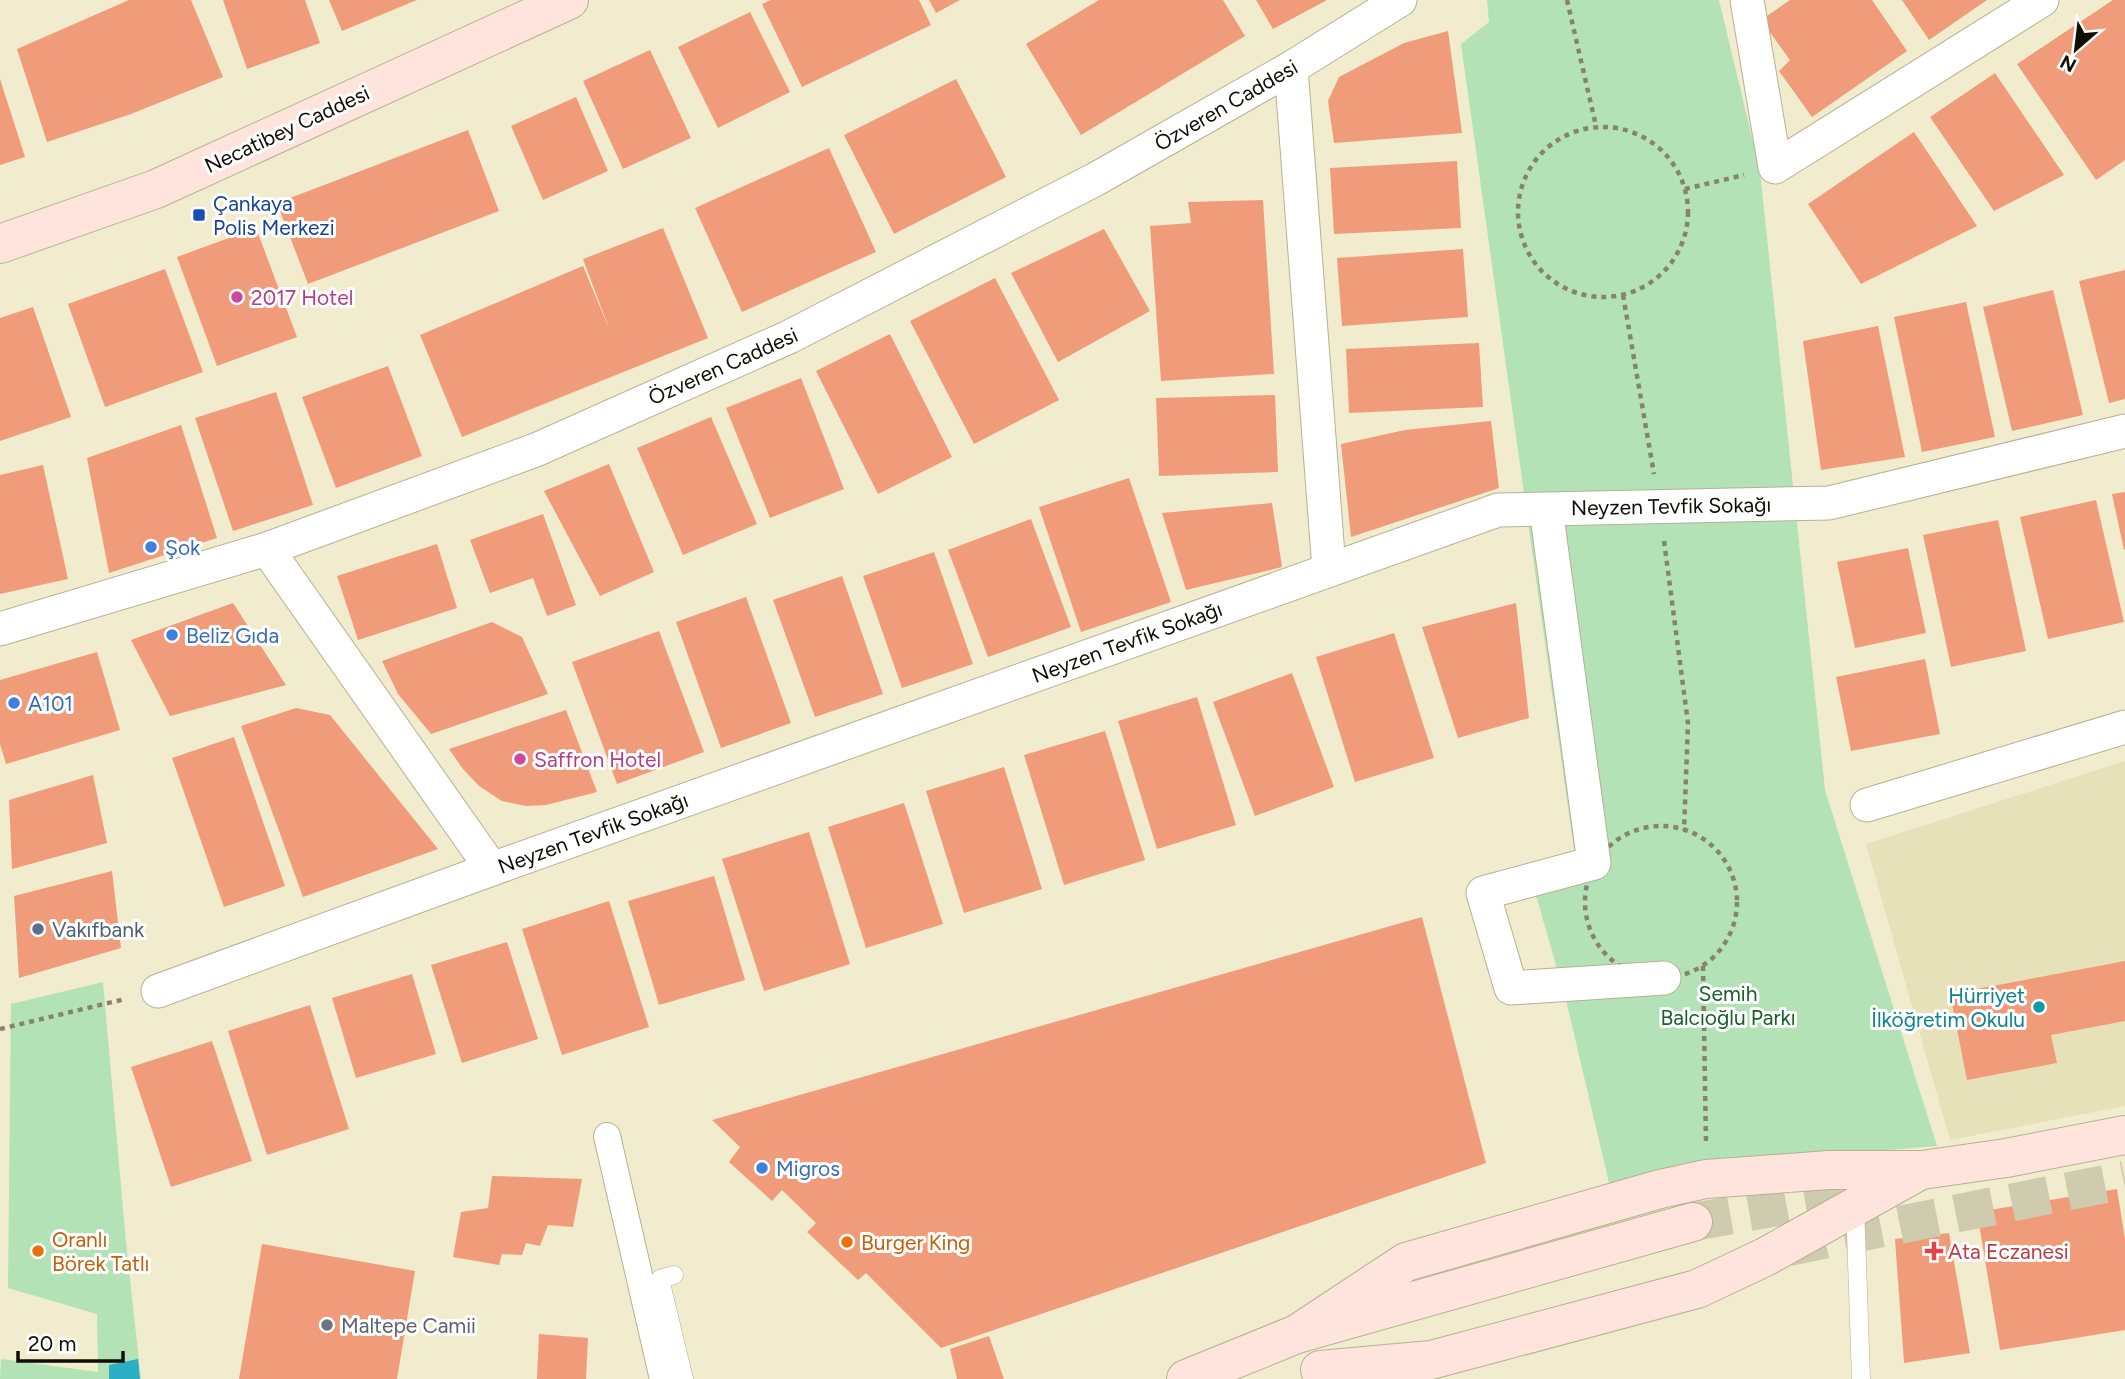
<svg xmlns="http://www.w3.org/2000/svg" width="2125" height="1379" viewBox="0 0 2125 1379" font-family="Figtree,sans-serif">
<rect width="100%" height="100%" fill="#f1eccd"/>
<polygon fill="#e7e1b9" points="2125,761 2125,1106 1950,1140 1866,844"/>
<g fill="#b2e2b6">
<polygon points="1487,0 1719,0 1760,171 1825,790 1937,1146 1706,1165 1610,1187 1566,1000 1527,864 1575,857 1461,44 1489,22"/>
<polygon points="103,982 126,1243 141,1379 0,1379 1,1359 98,1372 97,1314 8,1288 11,1004"/>
</g>
<polygon fill="#2aafc5" points="138,1359 140,1379 109,1379 109,1365"/>
<g fill="#f09c7a">
<polygon points="129,0 191,0 223,77 131,114 47,142 17,49"/>
<polygon points="223,0 305,0 320,43 247,69"/>
<polygon points="329,0 417,0 342,31"/>
<polygon points="771,0 919,0 931,25 802,87 762,4"/>
<polygon points="929,0 960,0 936,13"/>
<polygon points="1099,0 1223,0 1245,36 1081,135 1026,44"/>
<polygon points="1256,0 1327,0 1273,29"/>
<polygon points="1790,0 1872,0 1907,51 1812,117 1779,71 1790,60 1761,20"/>
<polygon points="1902,0 1987,0 1929,40"/>
<polygon points="2113,0 2125,0 2125,160 2096,180 2017,64"/>
<polygon points="750,12 790,92 718,128 678,47"/>
<polygon points="1448,31 1462,133 1334,143 1328,101 1339,77 1404,43"/>
<polygon points="650,50 691,138 623,169 583,81"/>
<polygon points="1995,73 2064,175 1994,211 1930,117"/>
<polygon points="0,79 25,157 0,165"/>
<polygon points="956,79 1006,177 894,234 844,135"/>
<polygon points="576,97 608,171 543,200 511,126"/>
<polygon points="468,130 499,211 308,284 277,203"/>
<polygon points="1914,132 1977,226 1861,284 1808,204"/>
<polygon points="829,148 876,252 742,312 695,208"/>
<polygon points="1457,161 1461,228 1334,234 1330,168"/>
<polygon points="1263,200 1274,374 1161,381 1150,226 1191,223 1188,202"/>
<polygon points="256,228 297,337 217,366 177,257"/>
<polygon points="663,228 708,338 462,437 420,335 583,266 610,331 583,259"/>
<polygon points="1104,229 1150,311 1058,362 1011,273"/>
<polygon points="1463,249 1468,317 1342,326 1337,258"/>
<polygon points="165,269 203,372 105,407 68,304"/>
<polygon points="2125,270 2125,399 2109,403 2079,281"/>
<polygon points="995,278 1059,400 974,444 910,321"/>
<polygon points="2053,290 2083,415 2012,431 1983,307"/>
<polygon points="1966,302 1995,437 1922,452 1894,317"/>
<polygon points="33,307 71,417 0,441 0,318"/>
<polygon points="1878,326 1905,457 1821,470 1803,341"/>
<polygon points="890,334 952,457 878,494 816,371"/>
<polygon points="1479,343 1483,407 1349,413 1346,349"/>
<polygon points="388,366 422,456 336,488 302,397"/>
<polygon points="801,378 844,489 770,518 726,408"/>
<polygon points="276,392 313,505 233,531 195,418"/>
<polygon points="1275,395 1278,472 1159,476 1156,398"/>
<polygon points="711,417 757,524 683,555 637,448"/>
<polygon points="1491,421 1499,488 1351,537 1341,444 1405,430"/>
<polygon points="181,425 217,538 109,573 87,458"/>
<polygon points="609,464 654,572 600,596 544,491"/>
<polygon points="43,465 68,579 0,594 0,475"/>
<polygon points="1129,478 1171,602 1081,632 1039,507"/>
<polygon points="2125,492 2125,549 2124,550 2112,494"/>
<polygon points="2096,500 2124,622 2048,639 2020,517"/>
<polygon points="1272,503 1282,567 1186,590 1162,513"/>
<polygon points="543,514 576,605 547,616 533,578 490,593 470,540"/>
<polygon points="1031,519 1071,627 988,657 948,550"/>
<polygon points="1998,520 2026,651 1951,667 1923,535"/>
<polygon points="437,544 457,608 358,640 337,576"/>
<polygon points="1908,548 1926,633 1855,648 1837,562"/>
<polygon points="934,552 973,664 902,688 863,576"/>
<polygon points="842,576 883,694 815,717 773,600"/>
<polygon points="746,597 791,723 721,748 676,622"/>
<polygon points="233,603 286,685 170,716 131,640"/>
<polygon points="1516,603 1529,718 1458,738 1422,627"/>
<polygon points="492,622 522,637 548,694 431,734 398,694 382,661"/>
<polygon points="659,631 704,752 617,784 572,662"/>
<polygon points="1394,633 1434,758 1355,782 1316,657"/>
<polygon points="97,652 120,730 6,764 0,744 0,680"/>
<polygon points="1925,659 1940,734 1851,751 1836,677"/>
<polygon points="1292,673 1334,787 1255,816 1213,702"/>
<polygon points="1197,697 1236,825 1157,849 1118,721"/>
<polygon points="296,708 330,715 438,849 303,897 241,726"/>
<polygon points="566,710 597,792 546,805 526,806 502,801 479,786 463,769 449,749"/>
<polygon points="1105,731 1145,860 1064,885 1024,755"/>
<polygon points="234,737 285,886 224,907 172,758"/>
<polygon points="1004,767 1042,889 964,913 926,791"/>
<polygon points="93,775 107,843 12,869 9,800"/>
<polygon points="904,803 943,924 866,948 828,827"/>
<polygon points="809,832 850,964 764,991 722,859"/>
<polygon points="112,871 121,948 19,978 14,896"/>
<polygon points="714,876 745,980 659,1005 628,901"/>
<polygon points="609,901 649,1027 562,1055 522,929"/>
<polygon points="1422,917 1486,1163 941,1348 866,1273 858,1280 807,1232 816,1223 782,1190 772,1201 729,1162 740,1147 712,1120"/>
<polygon points="507,942 538,1039 462,1063 431,965"/>
<polygon points="2125,961 2125,1021 2051,1035 2057,1063 1967,1080 1950,994"/>
<polygon points="412,974 436,1054 356,1078 332,998"/>
<polygon points="310,1005 349,1129 267,1155 228,1031"/>
<polygon points="212,1041 252,1161 171,1187 131,1067"/>
<polygon points="492,1176 582,1179 573,1227 548,1225 540,1246 526,1243 522,1255 502,1254 499,1265 453,1257 461,1212 488,1208"/>
<polygon points="2117,1189 2125,1239 2125,1330 2000,1350 1977,1212"/>
<polygon points="1949,1233 1970,1353 1904,1363 1895,1239"/>
<polygon points="262,1244 415,1271 397,1379 239,1379"/>
<polygon points="539,1334 588,1338 586,1379 537,1379"/>
<polygon points="989,1336 1004,1379 957,1379 950,1349"/>
</g>
<g fill="none" stroke-linecap="round" stroke-linejoin="round">
<g stroke="#cfcbaf" stroke-width="38" stroke-dasharray="38 19" stroke-linecap="butt">
<polyline points="1693,1222 1885,1188"/>
<polyline points="1788,1247 2125,1180"/>
</g>
<g stroke="#b6b192" stroke-width="19">
<g id="service">
<polyline points="1855,1204 1861,1379"/>
<polyline points="674,1275 660,1279 684,1379"/>
</g>
</g>
<g stroke="#b6b192" stroke-width="28">
<polyline id="pedestrian" points="607,1136 663,1379"/>
</g>
<g stroke="#b6b192" stroke-width="35">
<g id="minor">
<polyline points="1747,0 1775,167 2042,0"/>
<polyline points="1291,68 1329,569"/>
<polyline points="1546,509 1594,863 1483,893 1511,988 1664,978"/>
<polyline points="267,549 492,869"/>
<polyline points="0,629 267,549 538,449 789,337 1096,179 1291,68 1400,0"/>
<polyline points="1867,805 2125,727"/>
<polyline points="158,991 492,869 1498,510 1829,503 2125,431"/>
</g>
</g>
<g stroke="#b6b192" stroke-width="40">
<g id="secondary">
<polyline points="0,244 156,189 569,0"/>
<polyline points="1297,1334 1406,1262 1660,1189 1706,1179 1829,1170 1922,1170 2006,1158 2125,1135"/>
<polyline points="1320,1370 1431,1360 1697,1289 1765,1257 1919,1171"/>
<polyline points="1186,1379 1297,1334 1693,1222"/>
</g>
</g>
<g stroke="#87836f" stroke-width="4.5" stroke-dasharray="5 5" stroke-linecap="butt">
<polyline points="1567,0 1596,126"/>
<circle cx="1603" cy="212" r="85"/>
<polyline points="1685,189 1744,175"/>
<polyline points="1623,295 1654,474"/>
<polyline points="1664,541 1688,723 1684,830"/>
<circle cx="1661" cy="902" r="76"/>
<polyline points="1703,966 1706,1143"/>
<polyline points="0,1029 125,999"/>
</g>
<use href="#service" stroke="#fff" stroke-width="18"/>
<use href="#pedestrian" stroke="#fff" stroke-width="26"/>
<use href="#minor" stroke="#fff" stroke-width="33"/>
<use href="#secondary" stroke="#fee4dc" stroke-width="38"/>
</g>
<rect fill="#1a4fb4" stroke="#fff" stroke-width="2.5" x="192" y="208" width="14" height="14" rx="3.5"/>
<g fill="#d1479c" stroke="#fff" stroke-width="2.5">
<circle cx="237" cy="297" r="7"/>
<circle cx="520" cy="759" r="7"/>
</g>
<g fill="#3f7fe0" stroke="#fff" stroke-width="2.5">
<circle cx="151" cy="547" r="7"/>
<circle cx="172" cy="635" r="7"/>
<circle cx="14" cy="703" r="7"/>
<circle cx="762" cy="1168" r="7"/>
</g>
<circle fill="#5c6f8a" stroke="#fff" stroke-width="2.5" cx="38" cy="929" r="7"/>
<circle fill="#0f9aa8" stroke="#fff" stroke-width="2.5" cx="2039" cy="1007" r="7"/>
<g fill="#e8710a" stroke="#fff" stroke-width="2.5">
<circle cx="847" cy="1242" r="7"/>
<circle cx="38" cy="1251" r="7"/>
</g>
<path fill="#e0444e" stroke="#fff" stroke-width="2.5" d="M1930.5 1240.5h7v7h7v7h-7v7h-7v-7h-7v-7h7z"/>
<circle fill="#6b7280" stroke="#fff" stroke-width="2.5" cx="327" cy="1325" r="7"/>
<g text-anchor="middle" dominant-baseline="central" stroke-width="6" stroke-linejoin="round" paint-order="stroke">
<g font-size="21" fill="#0f0d04" stroke="#fff">
<text transform="translate(1226 105) rotate(-30)">Özveren Caddesi</text>
<text transform="translate(287 129) rotate(-25)">Necatibey Caddesi</text>
<text transform="translate(723 366) rotate(-24)">Özveren Caddesi</text>
<text transform="translate(1671 506) rotate(-1)">Neyzen Tevfik Sokağı</text>
<text transform="translate(1127 642) rotate(-20)">Neyzen Tevfik Sokağı</text>
<text transform="translate(593 833) rotate(-20)">Neyzen Tevfik Sokağı</text>
</g>
<g font-size="21" fill="#164399" stroke="#fff" text-anchor="start">
<text x="213" y="203">Çankaya<tspan x="213" dy="24">Polis Merkezi</tspan></text>
</g>
<g font-size="21" fill="#b23c85" stroke="#fff" text-anchor="start">
<text x="251" y="297">2017 Hotel</text>
<text x="534" y="759">Saffron Hotel</text>
</g>
<g font-size="21" fill="#366cbe" stroke="#fff" text-anchor="start">
<text x="165" y="547">Şok</text>
<text x="186" y="635">Beliz Gıda</text>
<text x="28" y="703">A101</text>
<text x="776" y="1168">Migros</text>
</g>
<g font-size="21" fill="#4e5e75" stroke="#fff" text-anchor="start">
<text x="52" y="929">Vakıfbank</text>
</g>
<g font-size="21" fill="#166028" stroke="#fff">
<text x="1728" y="993">Semih<tspan x="1728" dy="24">Balcıoğlu Parkı</tspan></text>
</g>
<g font-size="21" fill="#0d838f" stroke="#fff" text-anchor="end">
<text x="2025" y="995">Hürriyet<tspan x="2025" dy="24">İlköğretim Okulu</tspan></text>
</g>
<g font-size="21" fill="#c56008" stroke="#fff" text-anchor="start">
<text x="52" y="1239">Oranlı<tspan x="52" dy="24">Börek Tatlı</tspan></text>
<text x="861" y="1242">Burger King</text>
</g>
<g font-size="21" fill="#be3a42" stroke="#fff" text-anchor="start">
<text x="1948" y="1251">Ata Eczanesi</text>
</g>
<g font-size="21" fill="#5b616d" stroke="#fff" text-anchor="start">
<text x="341" y="1325">Maltepe Camii</text>
</g>
</g>
<g transform="translate(2076 49) rotate(208)" stroke="#ffffff" stroke-width="5" paint-order="stroke">
<path d="M0-5L12 26L0 18L-12 26Z" fill="#0f0d04"/>
<text y="-10" font-size="19" font-weight="bold" text-anchor="middle" fill="#0f0d04">N</text>
</g>
<path d="M18 1351v10h105v-10" fill="none" stroke="#0f0d04" stroke-width="3.5"/>
<text x="28" y="1351" font-size="21" fill="#0f0d04" stroke="#ffffff" stroke-width="5" paint-order="stroke">20 m</text>
</svg>
